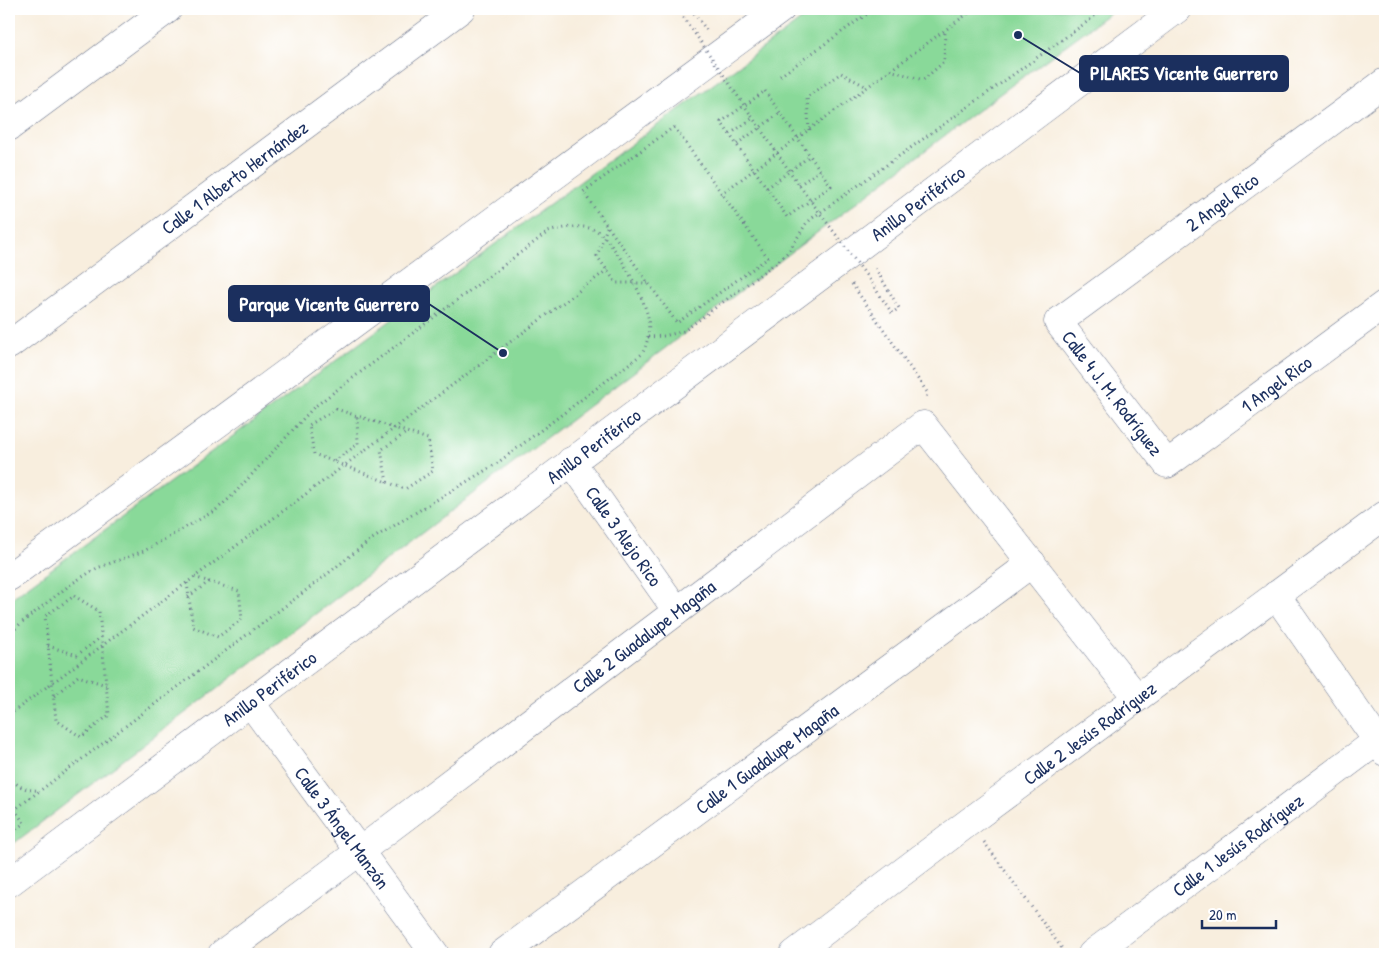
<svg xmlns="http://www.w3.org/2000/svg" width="1394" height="963" viewBox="0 0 1394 963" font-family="'Patrick Hand',sans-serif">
<rect width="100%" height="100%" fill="#fff"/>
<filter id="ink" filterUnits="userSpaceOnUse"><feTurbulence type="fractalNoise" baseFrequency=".02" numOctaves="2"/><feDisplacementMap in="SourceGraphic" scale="10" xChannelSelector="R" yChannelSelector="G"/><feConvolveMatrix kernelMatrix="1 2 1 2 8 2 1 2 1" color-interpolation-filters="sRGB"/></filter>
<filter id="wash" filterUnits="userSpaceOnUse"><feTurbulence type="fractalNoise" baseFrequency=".0096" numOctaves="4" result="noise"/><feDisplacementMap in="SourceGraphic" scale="20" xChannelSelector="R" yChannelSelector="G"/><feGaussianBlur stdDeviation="1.12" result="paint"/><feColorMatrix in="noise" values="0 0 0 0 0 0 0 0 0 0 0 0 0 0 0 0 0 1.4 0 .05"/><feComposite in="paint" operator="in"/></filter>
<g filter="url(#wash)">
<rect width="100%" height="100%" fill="#f8eede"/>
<polygon fill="#89d999" stroke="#52847c" points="816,9 1115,9 985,105 9,847 9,600"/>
</g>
<g filter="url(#ink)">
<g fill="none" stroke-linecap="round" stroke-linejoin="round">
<g stroke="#68728b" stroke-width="29">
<g id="minor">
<path id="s1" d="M1385,82L1058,322L1167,464L1385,304"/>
<polyline points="9,127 168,9"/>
<path id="s2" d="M9,345L461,9"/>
<path id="s3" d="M571,461L677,611"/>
<polyline points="1276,595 1385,752"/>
<path id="s4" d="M250,702L435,954"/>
<path id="s5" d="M222,954L360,851L923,425L1137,698"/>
<path id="s6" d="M502,954L1032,563"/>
<path id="s7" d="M794,954L969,822L1385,515"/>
<path id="s8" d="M1092,954L1385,735"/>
</g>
</g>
<g stroke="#68728b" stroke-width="29">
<g id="major">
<polyline points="9,577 781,9"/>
<path id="s9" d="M9,883L1177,9"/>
</g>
</g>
<g stroke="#68728b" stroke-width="3" stroke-dasharray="1 4" stroke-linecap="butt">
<polyline points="691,9 708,32"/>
<polyline points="890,70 923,80 944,62 945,31"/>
<polyline points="780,76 874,9"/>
<polygon points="765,91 831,186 787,217 721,122"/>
<polygon points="674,127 768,258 677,323 583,192"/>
<polyline points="809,130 807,97 841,73 867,87"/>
<polyline points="730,134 753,118"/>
<polyline points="737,144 780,113"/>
<polyline points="799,185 820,170"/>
<polyline points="767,188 810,156"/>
<polyline points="721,194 974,9"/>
<polyline points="607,227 597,256 616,283 648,283"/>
<polyline points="866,275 892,313 899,308 874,266"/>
<polyline points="852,284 927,392 926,399"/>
<polyline points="648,337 664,336 684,331 777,262 789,251 806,224 811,219 1105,9"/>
<polygon points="336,409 428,439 433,471 405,489 314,454 309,425"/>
<polyline points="334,461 358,444 357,416"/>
<polyline points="387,482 381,450 406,433"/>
<polyline points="187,583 193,627 218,637 242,619 239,591 194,577"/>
<polygon points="74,596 99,611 109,715 81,737 56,720 45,616"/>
<polyline points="188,597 210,581"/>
<path d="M9,642L13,631L21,623L71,584L97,568L144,551L216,510L231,497L314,407L548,232C562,228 583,223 597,231C615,242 644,297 648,317C650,331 648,343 642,354L496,464L372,539L317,582L9,814"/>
<polyline points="48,646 77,655 101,637"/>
<polyline points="54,696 78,676 106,685"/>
<polyline points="9,715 607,270"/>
<path d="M9,777C17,786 26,791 39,790"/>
<polyline points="9,801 24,823 9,835"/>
<polyline points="984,842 1066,954"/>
</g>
<use href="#minor" stroke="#fff" stroke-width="28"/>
<use href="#major" stroke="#fff" stroke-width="28"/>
<polyline stroke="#68728b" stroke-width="3" stroke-dasharray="1 4" stroke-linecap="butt" points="678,9 799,185 866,275"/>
</g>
</g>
<g text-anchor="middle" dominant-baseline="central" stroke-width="4.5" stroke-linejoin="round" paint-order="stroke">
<g font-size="19" fill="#1b2f5e" stroke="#fff">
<text stroke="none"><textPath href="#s2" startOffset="281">Calle 1 Alberto Hernández</textPath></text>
<text stroke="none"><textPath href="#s9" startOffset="1135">Anillo Periférico</textPath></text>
<text transform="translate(1222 202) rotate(-36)">2 Angel Rico</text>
<text stroke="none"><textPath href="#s1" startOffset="720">1 Angel Rico</textPath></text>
<text stroke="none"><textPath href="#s1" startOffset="495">Calle 4 J. M. Rodríguez</textPath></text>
<text stroke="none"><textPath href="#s9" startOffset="730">Anillo Periférico</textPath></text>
<text stroke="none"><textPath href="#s3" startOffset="92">Calle 3 Alejo Rico</textPath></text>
<text stroke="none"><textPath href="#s5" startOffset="528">Calle 2 Guadalupe Magaña</textPath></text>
<text stroke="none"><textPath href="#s9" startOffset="325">Anillo Periférico</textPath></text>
<text stroke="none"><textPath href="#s7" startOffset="369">Calle 2 Jesús Rodríguez</textPath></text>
<text stroke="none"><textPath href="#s6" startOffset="329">Calle 1 Guadalupe Magaña</textPath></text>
<text stroke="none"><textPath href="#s4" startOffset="156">Calle 3 Ángel Manzón</textPath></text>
<text stroke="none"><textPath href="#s8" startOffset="182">Calle 1 Jesús Rodríguez</textPath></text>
</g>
</g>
<path fill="none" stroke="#1b2f5e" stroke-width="2" d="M1018 35L1080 73M503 353L429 304"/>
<g fill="#1b2f5e" stroke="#fff" stroke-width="2">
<circle cx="1018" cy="35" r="5"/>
<circle cx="503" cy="353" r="5"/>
</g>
<g fill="#1b2f5e" stroke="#1b2f5e" stroke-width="2">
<rect x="1080" y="56" width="208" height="35" rx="5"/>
<rect x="229" y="286" width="200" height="35" rx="5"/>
</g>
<g font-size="20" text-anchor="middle" font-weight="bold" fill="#fff">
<text x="1184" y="80">PILARES Vicente Guerrero</text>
<text x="329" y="311">Parque Vicente Guerrero</text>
</g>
<rect width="1394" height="963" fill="none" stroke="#fff" stroke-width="30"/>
<path d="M1202 920v8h74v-8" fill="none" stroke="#1b2f5e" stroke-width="2.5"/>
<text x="1209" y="920" font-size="15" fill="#1b2f5e" stroke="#ffffff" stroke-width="4" paint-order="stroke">20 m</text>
</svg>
